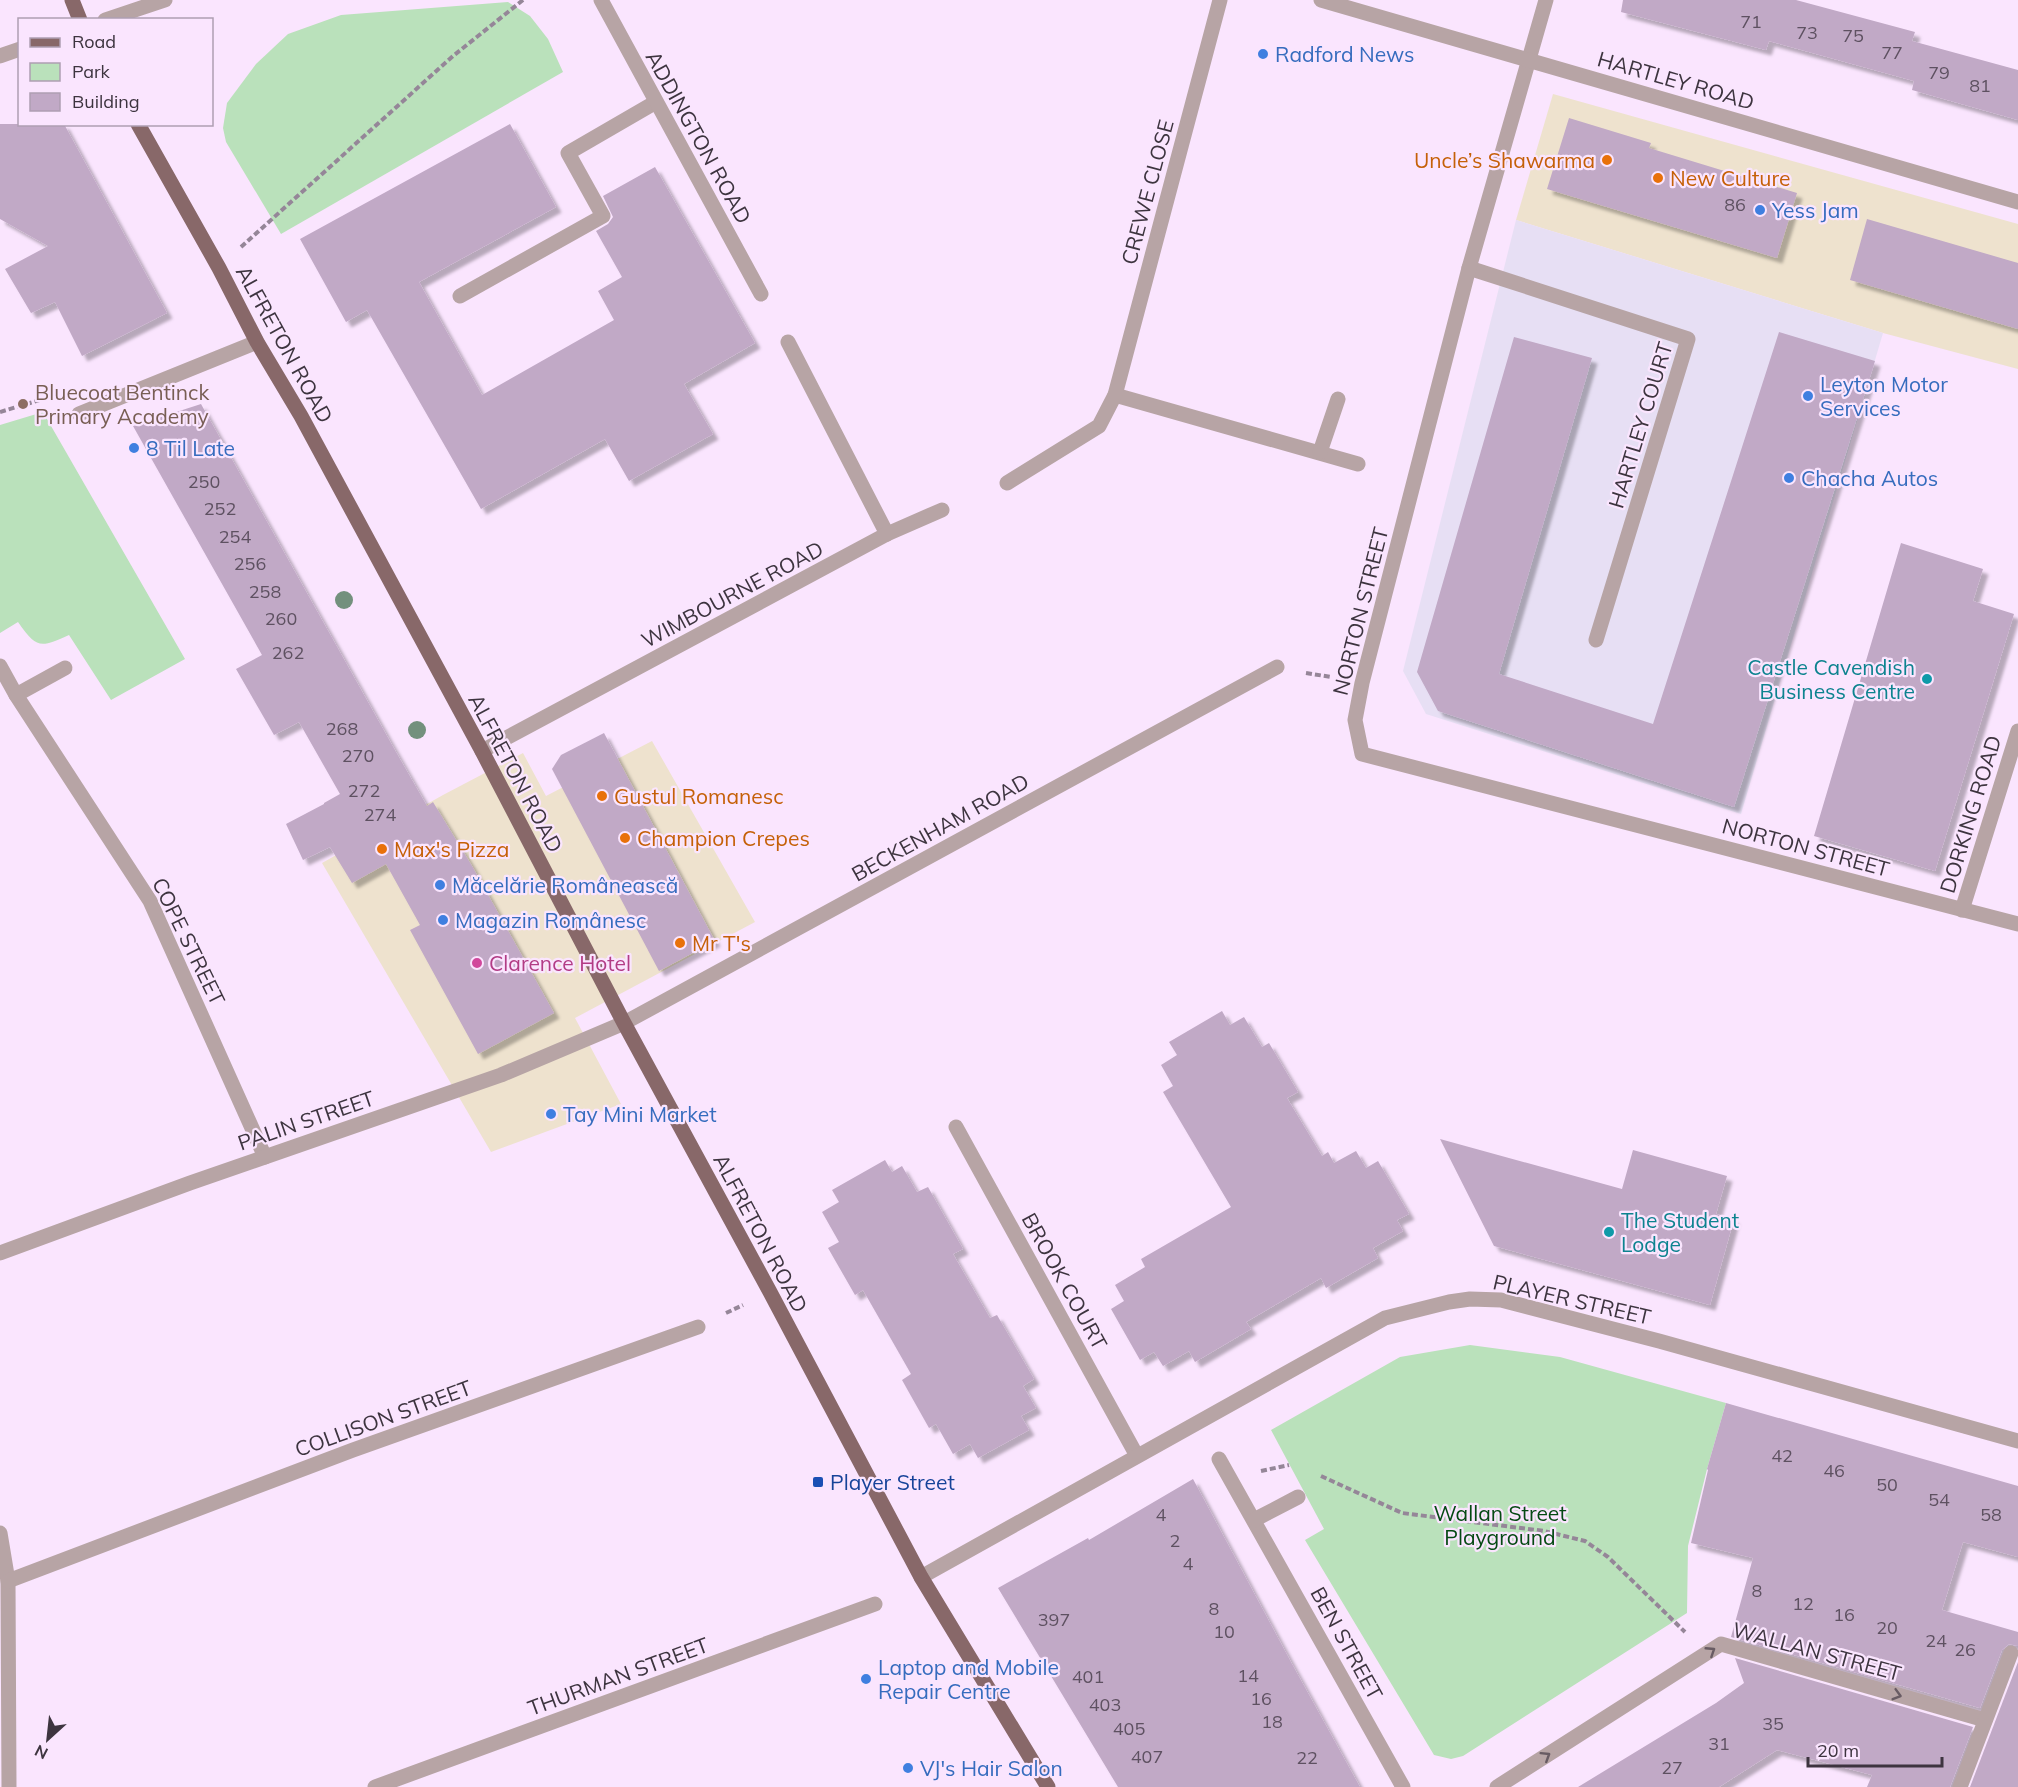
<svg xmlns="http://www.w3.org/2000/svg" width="2018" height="1787" viewBox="0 0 2018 1787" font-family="Mulish,sans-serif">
<defs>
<filter id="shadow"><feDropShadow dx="5.5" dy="5.5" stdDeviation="1.5" flood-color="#0004"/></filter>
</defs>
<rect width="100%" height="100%" fill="#fae5fe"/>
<g fill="#eee2ce">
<polygon points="1553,94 2018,224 2018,369 1883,333 1516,220"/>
<polygon points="652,741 755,922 575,1018 621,1104 491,1152 322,863 443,795 523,753 546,796"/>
</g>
<polygon fill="#e7dff4" points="1516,220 1883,333 1741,814 1426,714 1403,671"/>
<g fill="#bae1bb">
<polygon points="508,2 530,16 548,39 563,72 281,234 226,142 223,128 227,103 256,64 288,34 341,15"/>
<path d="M43,412L185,659L111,700L69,635C40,648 37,649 18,622L0,633V425Z"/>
<polygon points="1470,1345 1560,1357 1726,1403 1707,1469 1688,1546 1687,1613 1463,1756 1451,1759 1434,1755 1305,1540 1324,1529 1271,1430 1400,1357"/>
</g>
<g fill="#c1a9c6" filter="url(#shadow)">
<polygon points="1623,0 1796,0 1915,32 1912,41 2018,70 2018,120 1912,90 1914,81 1769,41 1766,50 1621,12"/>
<polygon points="1569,118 1651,143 1649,148 1797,193 1777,258 1547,189"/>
<polygon points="0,124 64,124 167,313 82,356 55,302 31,313 5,269 48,246 0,219"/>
<polygon points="510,124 556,207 419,282 482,395 614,320 598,291 622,277 596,231 608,224 613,217 603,196 655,167 755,343 684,384 713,434 629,481 605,439 481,509 367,310 346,322 300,239"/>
<polygon points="1867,219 2018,263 2018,329 1850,280"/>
<polygon points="1779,332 1875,361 1734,807 1438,711 1417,672 1514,337 1592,358 1499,674 1653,724"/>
<polygon points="201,404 396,752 427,806 433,802 472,866 554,1013 478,1054 410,930 420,925 386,864 352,883 330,847 303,860 286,824 324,804 324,803 340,794 299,722 274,735 236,669 262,655 133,426"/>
<polygon points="1901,543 1983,569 1973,601 2014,614 1935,871 1814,836"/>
<polygon points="604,733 715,941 659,971 552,769 561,755"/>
<polygon points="1222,1011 1230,1025 1244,1017 1262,1047 1269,1043 1298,1092 1287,1098 1322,1156 1328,1152 1334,1163 1356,1151 1366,1168 1378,1161 1409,1214 1397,1220 1403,1231 1373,1248 1378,1258 1326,1288 1321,1278 1246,1322 1251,1329 1195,1362 1189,1351 1163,1366 1154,1352 1140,1360 1111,1309 1124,1301 1115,1285 1145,1267 1141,1259 1231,1207 1163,1092 1173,1086 1161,1065 1177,1055 1169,1042"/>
<polygon points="1440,1139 1622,1189 1633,1150 1727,1176 1716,1214 1734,1219 1710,1305 1494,1246"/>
<polygon points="885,1160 892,1172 902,1166 917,1192 928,1187 963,1249 953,1254 990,1318 997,1315 1034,1379 1023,1386 1036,1408 1021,1416 1029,1430 978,1458 970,1444 953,1454 936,1424 929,1428 902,1380 911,1374 863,1290 855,1295 828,1248 839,1242 822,1212 839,1202 832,1190"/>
<polygon points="1726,1403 2018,1486 2018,1557 1963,1542 1942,1610 2018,1632 2018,1646 2009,1644 2002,1650 1980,1708 1731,1637 1753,1558 1691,1543 1708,1470 1707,1469"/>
<polygon points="1193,1479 1292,1664 1360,1787 1118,1787 998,1588 1088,1538 1089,1540"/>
<polygon points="1735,1658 1973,1727 1950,1787 1867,1787 1872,1775 1777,1750 1719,1787 1578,1787 1716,1703 1744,1683"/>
<polygon points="2018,1662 2018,1787 1970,1787"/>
</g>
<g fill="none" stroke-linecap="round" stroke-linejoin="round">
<g stroke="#958698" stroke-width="4" stroke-dasharray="6 3" stroke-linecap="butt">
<polyline points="241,247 453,56 523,0"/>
<polyline points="0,412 50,397 52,398"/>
<polyline points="1306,673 1331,677"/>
<polyline points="726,1313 743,1305"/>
<polyline points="1261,1471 1289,1465"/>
<polyline points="1321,1476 1402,1513 1544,1531 1585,1541 1608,1557 1685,1632"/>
</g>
<g stroke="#b7a4a5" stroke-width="15">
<polyline points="1469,268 1688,339 1596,640"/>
<polyline points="460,296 603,216 568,153 656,102"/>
<polyline points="956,1127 1137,1456"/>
</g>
<g stroke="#b7a4a5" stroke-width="15">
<polyline points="601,0 761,294"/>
<polyline points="1546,0 1469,268 1362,683 1355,720 1362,754 2018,924"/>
<polyline points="788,342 887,534"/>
<polyline points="1115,395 1358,464"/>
<polyline points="79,414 257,342"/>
<polyline points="1320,452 1338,399"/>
<polyline points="1007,483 1099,426 1115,395 1220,0"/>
<polyline points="0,666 16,695 150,901 265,1157"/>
<polyline points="16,695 65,668"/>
<polyline points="482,751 887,534 942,510"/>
<polyline points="1962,910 2018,731"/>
<polyline points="0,1253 190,1183 501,1075 624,1023 1277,667"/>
<polyline points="1219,1459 1403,1787"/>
<polyline points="1254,1520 1298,1497"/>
<polyline points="0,1533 8,1581 9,1787"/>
<polyline points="921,1577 1385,1318 1449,1302 1470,1299 1501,1300 1659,1341 2018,1441"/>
<polyline points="8,1581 353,1450 698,1327"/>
<polyline points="375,1787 875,1604"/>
<polyline points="1497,1787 1721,1644 1985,1720"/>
<polyline points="1960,1787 2011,1653"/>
</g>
<g stroke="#b7a4a5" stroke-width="15">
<polyline points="1321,0 2018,202"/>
<polyline points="105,20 165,0"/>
<polyline points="0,56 20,49"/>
</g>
<g stroke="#886869" stroke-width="15">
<polyline points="72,0 80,20"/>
<polyline points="138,124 219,268 257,342 301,416 482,751 624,1023 770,1292 921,1577 1048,1787"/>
</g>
</g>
<g fill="#73907d">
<circle cx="344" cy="600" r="9"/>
<circle cx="417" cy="730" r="9"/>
</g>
<defs><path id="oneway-chevron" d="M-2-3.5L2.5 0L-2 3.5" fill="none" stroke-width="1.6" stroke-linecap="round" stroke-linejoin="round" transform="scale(1.5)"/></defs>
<g stroke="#685b63">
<use href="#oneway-chevron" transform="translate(1711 1651) rotate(-33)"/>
<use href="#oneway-chevron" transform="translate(1897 1695) rotate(16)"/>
<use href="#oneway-chevron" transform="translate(1546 1756) rotate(-32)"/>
</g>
<g fill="#3f7fe0" stroke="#fae5fe" stroke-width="2">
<circle cx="1263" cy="54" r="6"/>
<circle cx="1760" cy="210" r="6"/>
<circle cx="1808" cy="396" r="6"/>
<circle cx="134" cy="448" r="6"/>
<circle cx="1789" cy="478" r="6"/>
<circle cx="440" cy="885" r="6"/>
<circle cx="443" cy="920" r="6"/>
<circle cx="551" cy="1114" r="6"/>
<circle cx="866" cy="1679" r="6"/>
<circle cx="908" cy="1768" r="6"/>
</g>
<g fill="#e8710a" stroke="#fae5fe" stroke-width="2">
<circle cx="1607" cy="160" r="6"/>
<circle cx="1658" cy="178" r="6"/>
<circle cx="602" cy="796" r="6"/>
<circle cx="625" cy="838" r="6"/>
<circle cx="382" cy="849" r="6"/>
<circle cx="680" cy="943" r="6"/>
</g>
<circle fill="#8d6e63" stroke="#fae5fe" stroke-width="2" cx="23" cy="404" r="6"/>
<g fill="#0f9aa8" stroke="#fae5fe" stroke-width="2">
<circle cx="1927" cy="679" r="6"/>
<circle cx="1609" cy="1232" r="6"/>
</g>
<circle fill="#d1479c" stroke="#fae5fe" stroke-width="2" cx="477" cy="963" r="6"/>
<rect fill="#1a4fb4" stroke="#fae5fe" stroke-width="2" x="812" y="1476" width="12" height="12" rx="3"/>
<g text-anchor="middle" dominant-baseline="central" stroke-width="4.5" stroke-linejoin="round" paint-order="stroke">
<g font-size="18" fill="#5e5161">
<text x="1751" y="21">71</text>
<text x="1807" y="32">73</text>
<text x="1853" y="35">75</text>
<text x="1892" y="52">77</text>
<text x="1939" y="72">79</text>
<text x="1980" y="85">81</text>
<text x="1735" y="204">86</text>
<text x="204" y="481">250</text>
<text x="220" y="508">252</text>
<text x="235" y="536">254</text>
<text x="250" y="563">256</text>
<text x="265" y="591">258</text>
<text x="281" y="618">260</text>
<text x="288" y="652">262</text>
<text x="342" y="728">268</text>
<text x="358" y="755">270</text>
<text x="364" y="790">272</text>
<text x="380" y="814">274</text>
<text x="1782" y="1455">42</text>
<text x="1834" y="1470">46</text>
<text x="1887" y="1484">50</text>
<text x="1939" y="1499">54</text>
<text x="1161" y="1514">4</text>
<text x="1991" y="1514">58</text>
<text x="1175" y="1540">2</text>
<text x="1188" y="1563">4</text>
<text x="1757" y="1590">8</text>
<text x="1803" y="1603">12</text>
<text x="1214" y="1608">8</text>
<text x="1844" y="1614">16</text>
<text x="1054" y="1619">397</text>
<text x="1887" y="1627">20</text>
<text x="1224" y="1631">10</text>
<text x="1936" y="1640">24</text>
<text x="1965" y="1649">26</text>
<text x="1248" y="1675">14</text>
<text x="1088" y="1676">401</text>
<text x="1261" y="1698">16</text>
<text x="1105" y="1704">403</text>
<text x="1272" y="1721">18</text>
<text x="1773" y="1723">35</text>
<text x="1129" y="1728">405</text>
<text x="1719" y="1743">31</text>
<text x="1147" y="1756">407</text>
<text x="1307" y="1757">22</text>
<text x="1672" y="1767">27</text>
</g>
<g font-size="21" fill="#366cbe" stroke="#fae5fe" text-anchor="start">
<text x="1275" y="54">Radford News</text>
<text x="1772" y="210">Yess Jam</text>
<text x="1820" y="384">Leyton Motor<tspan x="1820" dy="24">Services</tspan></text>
<text x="146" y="448">8 Til Late</text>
<text x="1801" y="478">Chacha Autos</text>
<text x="452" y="885">Măcelărie Românească</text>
<text x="455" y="920">Magazin Românesc</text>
<text x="563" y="1114">Tay Mini Market</text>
<text x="878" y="1667">Laptop and Mobile<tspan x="878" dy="24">Repair Centre</tspan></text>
<text x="920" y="1768">VJ's Hair Salon</text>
</g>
<g font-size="21" fill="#3d343f" stroke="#fae5fe">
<text transform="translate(1676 80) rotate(16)">HARTLEY ROAD</text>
<text transform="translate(699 137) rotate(61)">ADDINGTON ROAD</text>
<text transform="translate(1147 192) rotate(-75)">CREWE CLOSE</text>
<text transform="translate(285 344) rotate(61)">ALFRETON ROAD</text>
<text transform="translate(1640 425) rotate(-73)">HARTLEY COURT</text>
<text transform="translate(732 594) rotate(-28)">WIMBOURNE ROAD</text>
<text transform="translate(1360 611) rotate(-76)">NORTON STREET</text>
<text transform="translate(516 773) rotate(62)">ALFRETON ROAD</text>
<text transform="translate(1970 814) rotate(-73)">DORKING ROAD</text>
<text transform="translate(940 827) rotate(-29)">BECKENHAM ROAD</text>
<text transform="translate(1806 847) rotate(15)">NORTON STREET</text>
<text transform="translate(189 941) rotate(64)">COPE STREET</text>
<text transform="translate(306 1120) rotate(-19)">PALIN STREET</text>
<text transform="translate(761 1233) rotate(62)">ALFRETON ROAD</text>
<text transform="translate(1065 1281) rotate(61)">BROOK COURT</text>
<text transform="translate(1572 1299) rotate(13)">PLAYER STREET</text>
<text transform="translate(383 1418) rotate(-20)">COLLISON STREET</text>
<text transform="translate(1347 1643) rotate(61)">BEN STREET</text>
<text transform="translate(1817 1651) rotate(15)">WALLAN STREET</text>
<text transform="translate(618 1676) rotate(-20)">THURMAN STREET</text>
</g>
<g font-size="21" fill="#c56008" stroke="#fae5fe" text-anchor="start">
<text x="1595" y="160" text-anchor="end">Uncle’s Shawarma</text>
<text x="1670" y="178">New Culture</text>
<text x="614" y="796">Gustul Romanesc</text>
<text x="637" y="838">Champion Crepes</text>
<text x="394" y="849">Max's Pizza</text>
<text x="692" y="943">Mr T's</text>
</g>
<g font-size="21" fill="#785e54" stroke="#fae5fe" text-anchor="start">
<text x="35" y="392">Bluecoat Bentinck<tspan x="35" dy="24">Primary Academy</tspan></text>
</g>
<g font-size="21" fill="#0d838f" stroke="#fae5fe" text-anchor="end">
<text x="1915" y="667">Castle Cavendish<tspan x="1915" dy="24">Business Centre</tspan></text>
<text x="1621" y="1220" text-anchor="start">The Student<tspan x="1621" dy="24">Lodge</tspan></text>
</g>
<g font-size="21" fill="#b23c85" stroke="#fae5fe" text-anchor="start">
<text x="489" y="963">Clarence Hotel</text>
</g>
<g font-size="21" fill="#164399" stroke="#fae5fe" text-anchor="start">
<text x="830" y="1482">Player Street</text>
</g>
<g font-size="21" fill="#054a13" stroke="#fae5fe">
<text x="1500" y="1513">Wallan Street<tspan x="1500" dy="24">Playground</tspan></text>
</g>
</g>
<rect x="18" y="18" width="195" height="108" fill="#fae5fe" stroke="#ae9eb2" stroke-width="1.5"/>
<rect x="30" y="38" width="30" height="9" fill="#886869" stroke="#ae9eb2" stroke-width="1.5"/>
<text x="72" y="48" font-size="18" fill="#3d343f">Road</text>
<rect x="30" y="63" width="30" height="18" fill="#bae1bb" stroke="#ae9eb2" stroke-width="1.5"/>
<text x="72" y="78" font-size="18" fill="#3d343f">Park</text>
<rect x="30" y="93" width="30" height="18" fill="#c1a9c6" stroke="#ae9eb2" stroke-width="1.5"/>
<text x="72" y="108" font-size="18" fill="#3d343f">Building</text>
<g transform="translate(48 1739) rotate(207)" stroke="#fae5fe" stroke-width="4.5" paint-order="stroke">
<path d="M0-4.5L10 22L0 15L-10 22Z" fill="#3d343f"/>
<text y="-9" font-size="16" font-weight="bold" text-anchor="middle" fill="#3d343f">N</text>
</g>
<path d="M1808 1757v9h134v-9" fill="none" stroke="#3d343f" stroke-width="3"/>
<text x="1817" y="1757" font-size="18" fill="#3d343f" stroke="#fae5fe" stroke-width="4.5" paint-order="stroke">20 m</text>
</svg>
